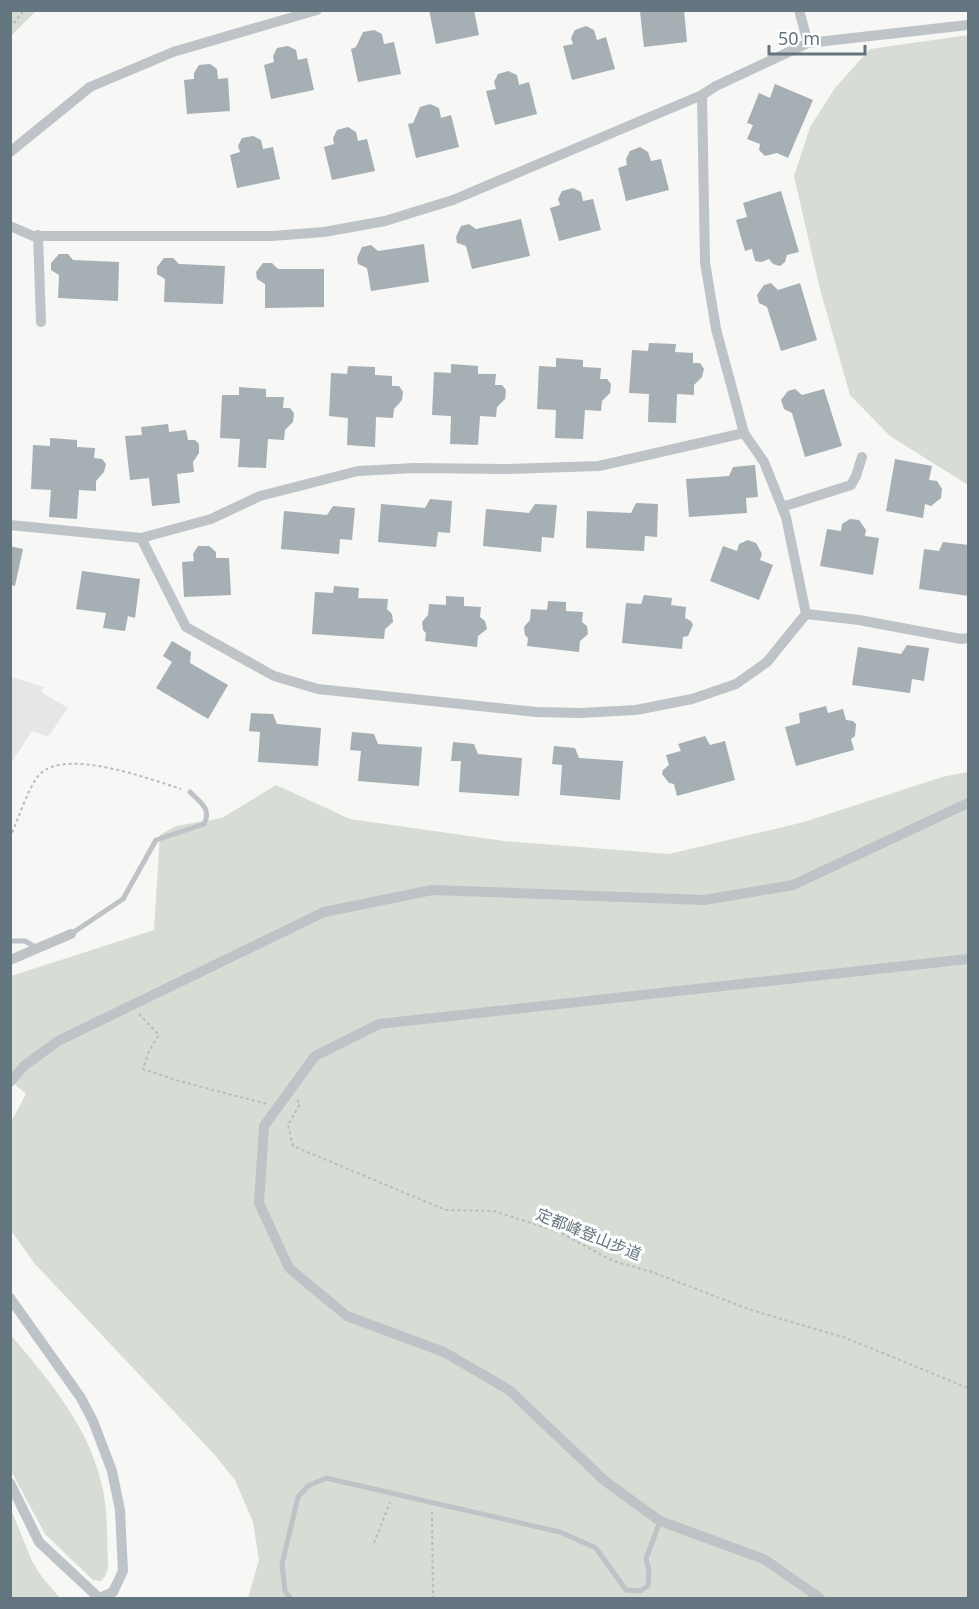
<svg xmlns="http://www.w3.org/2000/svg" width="979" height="1609" viewBox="0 0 979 1609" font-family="'Noto Sans','Noto Sans SC',sans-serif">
<rect width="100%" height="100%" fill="#f7f7f5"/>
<polygon fill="#e5e7e6" points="11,677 44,687 41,692 68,708 48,737 32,731 11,763"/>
<g fill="#d7dcd4">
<polygon points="11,10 36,10 36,11 11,36"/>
<polygon points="968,35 968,485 890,436 850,395 820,289 794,176 810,127 835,88 870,49"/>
<polygon points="968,772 968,1598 248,1598 259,1560 253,1522 235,1480 214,1454 35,1264 12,1232 10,1228 11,1122 26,1094 11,1081 11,976 154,930 160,835 176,826 222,818 276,785 350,819 504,841 669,854 804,822 942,777"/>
<path d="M10,1334C49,1380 91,1429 103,1490C108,1515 107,1543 108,1568L105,1576L101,1581L93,1580L45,1534L11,1471Z"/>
<polygon points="10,1507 32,1561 42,1577 60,1598 11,1598"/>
</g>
<g fill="#a5afb4">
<polygon points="429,10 474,10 479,35 436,44"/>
<polygon points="650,10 684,10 687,42 644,47 640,12"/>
<polygon points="586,26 594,30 597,40 606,37 615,69 572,80 563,46 573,44 571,38 575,30"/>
<polygon points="374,30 382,34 384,44 394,42 401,74 358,82 351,49 356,47 363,32"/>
<polygon points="288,46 296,50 298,60 307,58 314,90 271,99 264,65 274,62 273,56 277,48"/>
<polygon points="210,64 217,69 218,79 228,78 230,111 187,114 184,80 194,79 194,73 199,65"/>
<polygon points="508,71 517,75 519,85 529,82 537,114 495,125 486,91 496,89 494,82 498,74"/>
<polygon points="775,84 813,100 788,158 777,153 765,156 759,150 760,144 747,139 753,125 747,123 759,93 770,98"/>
<polygon points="430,104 439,108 441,118 451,115 459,147 416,158 408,124 413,123 420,107"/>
<polygon points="348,127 356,132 358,141 367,139 375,171 332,180 324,147 334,144 333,138 337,130"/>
<polygon points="253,136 261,140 263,149 273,147 280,179 237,188 230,155 240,152 238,146 242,138"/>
<polygon points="640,147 648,152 651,161 661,159 669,190 626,201 618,168 627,165 626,159 630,151"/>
<polygon points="573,188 581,192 583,201 593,199 601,230 559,241 550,208 560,205 558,199 562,191"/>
<polygon points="781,191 799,252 787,255 785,262 780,266 773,264 769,259 761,262 755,261 752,249 745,251 736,220 747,217 743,203"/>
<polygon points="521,219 530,256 472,269 466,246 457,243 456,237 461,226 469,224 476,229"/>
<polygon points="424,244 429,282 371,291 367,268 358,264 357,258 362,247 371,245 378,251"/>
<polygon points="59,254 68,254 73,260 119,262 118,301 58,298 59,275 51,270 51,263"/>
<polygon points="164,258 173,258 179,264 225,266 223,304 164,302 165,279 157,274 157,267"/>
<polygon points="263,263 272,263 278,269 324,269 324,307 265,308 265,284 257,279 256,272"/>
<polygon points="771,283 778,290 800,283 817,340 781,351 767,307 759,303 757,295 764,285"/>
<polygon points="649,343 676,344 675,352 693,353 693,363 700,363 704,369 702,377 694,385 694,395 677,394 676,423 648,422 649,394 629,393 632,350 648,351"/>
<polygon points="556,358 583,360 583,367 601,368 600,379 607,379 611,384 610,393 602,401 601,411 585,410 583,439 555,438 556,410 537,409 539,366 556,367"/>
<polygon points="451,364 478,366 478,374 496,374 495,385 502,385 506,390 505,399 497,407 496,417 480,416 478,445 450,444 451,416 432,415 434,372 451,373"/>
<polygon points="348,366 375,367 375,375 392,376 392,386 399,386 403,392 402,400 394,409 393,418 376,417 375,447 347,445 348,418 329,416 331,373 347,374"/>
<polygon points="239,387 266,389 266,397 284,397 283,408 290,408 294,413 293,422 285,430 284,440 268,439 266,468 238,467 240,439 220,438 222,395 239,395"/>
<polygon points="795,389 802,395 824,389 842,446 805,457 792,413 784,409 781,400 788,391"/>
<polygon points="168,424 169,432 186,430 188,440 195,440 199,444 199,453 193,462 194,472 177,474 180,503 152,506 149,478 130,480 125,436 142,435 141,427"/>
<polygon points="50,438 77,440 77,447 95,448 94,458 102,459 106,464 104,472 96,481 96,491 79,490 77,519 49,517 51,490 31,489 33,445 50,446"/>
<polygon points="895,459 932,466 929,480 937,481 942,489 941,498 931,506 925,504 923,518 886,511"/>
<polygon points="755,465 758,497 746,498 747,513 689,517 686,479 729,476 733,467"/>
<polygon points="430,499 452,501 450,533 438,532 436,547 378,542 381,504 425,508"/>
<polygon points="636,503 658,504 657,537 645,536 644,551 586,548 587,511 631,513"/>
<polygon points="535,504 557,505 554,538 542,537 541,552 483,546 486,509 529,513"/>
<polygon points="333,506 355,508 352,540 340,539 339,554 281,549 284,511 327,515"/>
<polygon points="850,519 859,520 866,530 865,536 879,538 873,575 820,566 827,529 841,531 842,524"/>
<polygon points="748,540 756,543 762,554 760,560 773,565 759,600 710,581 723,546 737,551 739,544"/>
<polygon points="943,542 969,545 969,596 919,589 924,549 939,551"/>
<polygon points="10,546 23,549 15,586 10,585"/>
<polygon points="198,546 209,546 216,552 216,558 229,558 231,595 184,597 182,562 194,561 193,554"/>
<polygon points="82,571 140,579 135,618 128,616 125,631 103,628 106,613 76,609"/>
<polygon points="334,586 359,588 358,598 388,599 387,609 392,614 393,622 385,629 384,639 312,634 315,592 333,593"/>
<polygon points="644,595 672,598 671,605 686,607 685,618 691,621 693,625 688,636 683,637 682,649 622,643 626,603 641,604"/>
<polygon points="446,596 464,597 464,606 481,607 480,617 485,621 487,629 478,636 477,647 425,641 426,633 423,630 422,622 428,615 429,604 446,605"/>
<polygon points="548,601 566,602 566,611 583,612 582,622 587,626 588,634 580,641 579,652 527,646 528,638 525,635 524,627 530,620 531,609 547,610"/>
<polygon points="172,641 191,652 190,663 228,685 208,719 156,688 172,662 163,656"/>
<polygon points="907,645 929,648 924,681 912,679 910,693 852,685 858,647 901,654"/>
<polygon points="826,706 828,713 843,709 846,720 853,721 856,724 855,736 851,739 854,750 796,766 785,727 800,723 799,713"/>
<polygon points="251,713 273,714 277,724 321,728 318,766 258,762 260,732 249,731"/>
<polygon points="352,732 374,734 378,744 422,747 419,786 358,781 361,751 350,750"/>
<polygon points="705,736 710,745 725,741 735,780 677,796 674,784 669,783 662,774 663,770 669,765 666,755 681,751 678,744"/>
<polygon points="453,742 474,744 478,754 522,758 519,796 459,792 461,761 451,761"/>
<polygon points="554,746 575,748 579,758 623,761 620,800 560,795 562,765 552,764"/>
</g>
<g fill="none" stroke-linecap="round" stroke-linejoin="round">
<g stroke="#b9bcbf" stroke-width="2" stroke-dasharray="3 3" stroke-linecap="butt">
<polyline points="10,28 24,10"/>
<path d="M10,838C18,820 27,790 39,775C64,747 150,779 181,789"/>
<polyline points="139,1014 159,1035 149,1051 143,1069 179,1081 267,1104"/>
<polyline points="297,1100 300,1104 288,1125 293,1146 446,1210 494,1211 559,1232 613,1261 652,1272 751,1310 846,1338 968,1388"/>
<polyline points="432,1512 433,1598"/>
<polyline points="374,1543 390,1502"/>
</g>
<g stroke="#bec3c7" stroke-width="5">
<path d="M71,934L123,899L156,840L204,824C212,809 200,802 190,792"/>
<polyline points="10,941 25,941 37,948"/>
<polyline points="290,1598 285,1591 282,1564 298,1497 308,1486 326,1478 560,1532 596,1548 626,1590 640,1591 648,1586 649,1570 646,1559 660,1521"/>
</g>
<g stroke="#bec3c7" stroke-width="10">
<polyline points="799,10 808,43"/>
<polyline points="10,152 90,87 173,52 317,10"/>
<polyline points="10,226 33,236 272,236 324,232 385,221 453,200 702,95 716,86 808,43 968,25"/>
<polyline points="38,235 41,322"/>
<polyline points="782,507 851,485 856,476 862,457"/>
<polyline points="10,525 141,538 211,519 260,496 358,471 414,468 507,469 599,466 744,433"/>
<polyline points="141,538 186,627 274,676 318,689 536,712 580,713 636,710 692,699 736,684 767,662 806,614 786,517 764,462 744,433 716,329 705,262 702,95"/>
<polyline points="806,614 859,620 961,639 968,638"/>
<polyline points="10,960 71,934"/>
<polyline points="10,1082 24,1066 58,1041 324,912 432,890 704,900 793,885 968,803"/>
<polyline points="10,1298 81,1398 93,1421 112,1471 120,1510 123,1571 113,1592 99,1598 39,1542 10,1483"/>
<polyline points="820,1598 764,1559 660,1521 605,1481 509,1390 444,1352 347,1316 289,1268 259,1203 264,1126 315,1056 379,1024 968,959"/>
</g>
</g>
<g text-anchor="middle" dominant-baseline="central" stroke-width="6" stroke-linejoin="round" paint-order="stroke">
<g font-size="16" fill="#63757f" stroke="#fff">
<text transform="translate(589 1234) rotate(22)">定都峰登山步道</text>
</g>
</g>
<rect width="979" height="1609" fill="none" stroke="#63757f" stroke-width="24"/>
<path d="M769 45v9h96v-9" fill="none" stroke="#63757f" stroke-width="3"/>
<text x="778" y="45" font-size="18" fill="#63757f" stroke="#ffffff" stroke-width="4.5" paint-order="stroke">50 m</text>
</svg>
